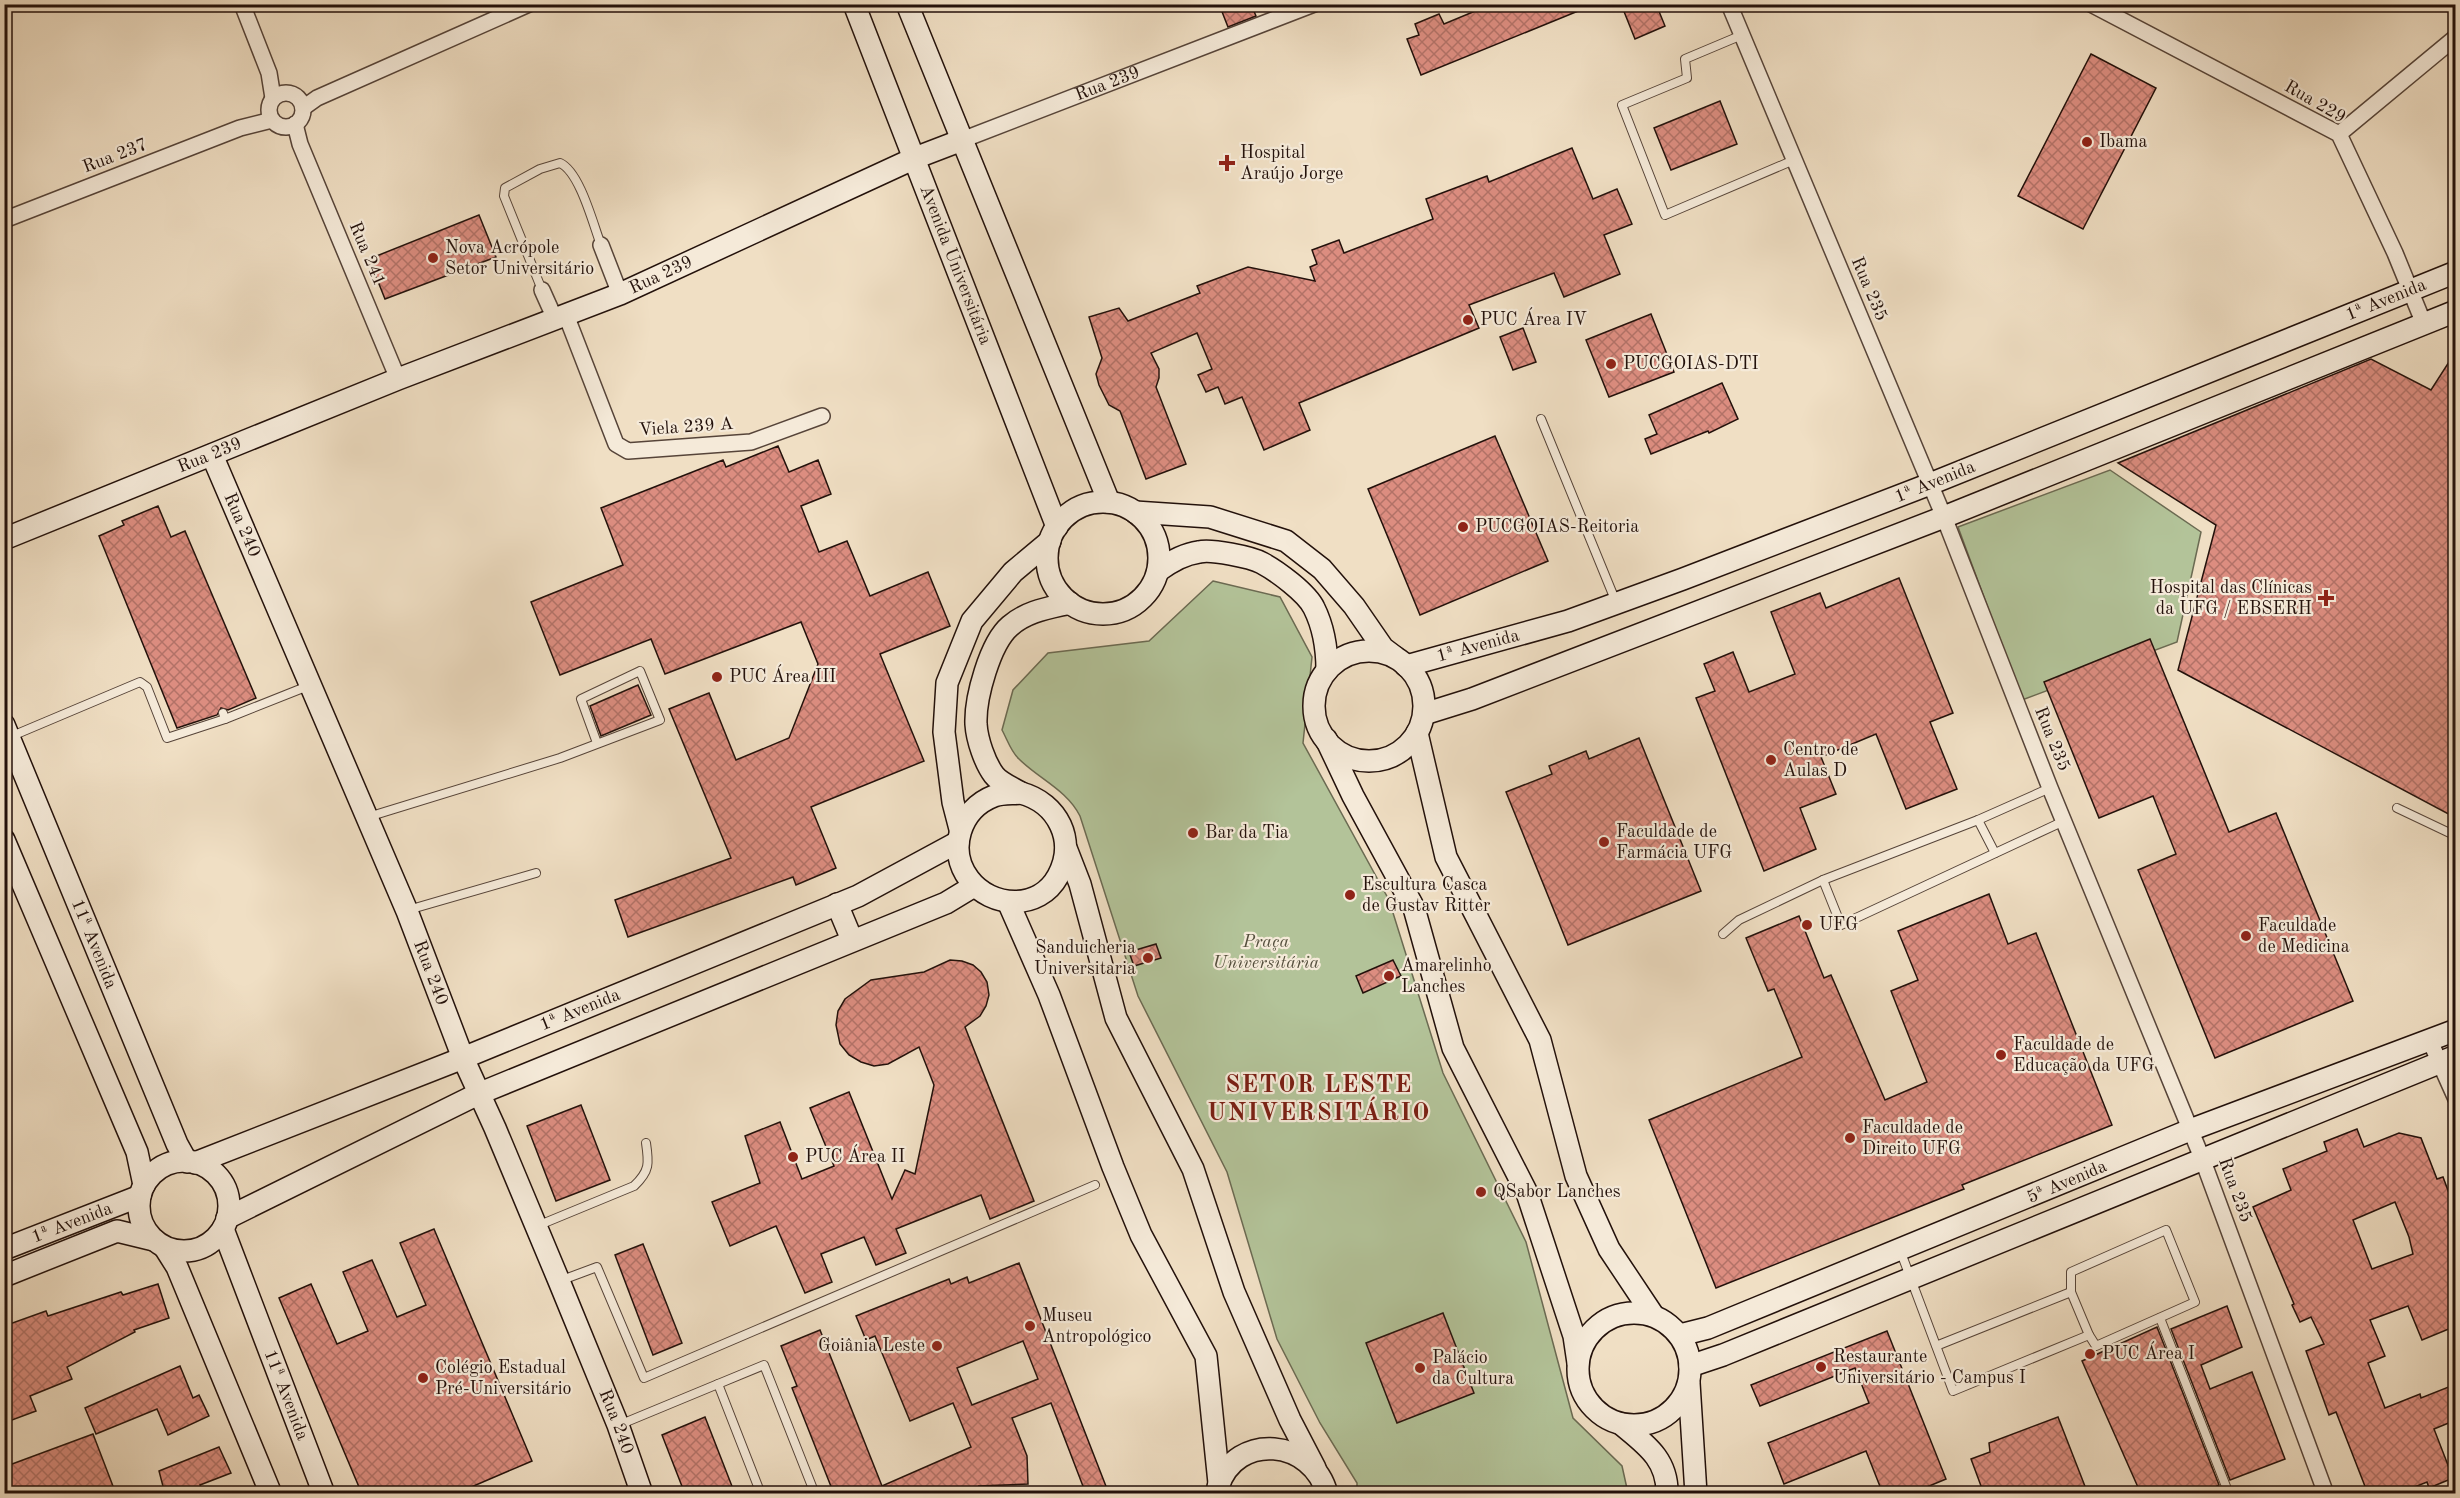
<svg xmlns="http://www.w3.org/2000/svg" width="2460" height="1498" viewBox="0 0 2460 1498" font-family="'Old Standard TT',serif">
<defs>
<pattern id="building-cross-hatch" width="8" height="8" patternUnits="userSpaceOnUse" patternTransform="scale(1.5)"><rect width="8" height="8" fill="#dc8d80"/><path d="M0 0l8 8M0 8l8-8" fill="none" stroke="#b27267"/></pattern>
</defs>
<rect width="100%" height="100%" fill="#f0dfc4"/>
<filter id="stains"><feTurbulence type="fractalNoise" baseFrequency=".00333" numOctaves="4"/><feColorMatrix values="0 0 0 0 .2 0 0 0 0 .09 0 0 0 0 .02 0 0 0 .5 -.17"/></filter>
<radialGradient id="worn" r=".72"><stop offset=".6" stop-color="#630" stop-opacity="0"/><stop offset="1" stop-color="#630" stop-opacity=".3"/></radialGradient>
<g fill="#b3c399" stroke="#6b6a52" stroke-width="1.5">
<polygon points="2110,470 2201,532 2177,642 2022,700 1958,527"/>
<path d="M1213,581L1280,597L1312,657L1303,743L1389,900L1443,1073L1526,1242L1573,1418L1622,1466L1628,1493H1357V1483L1320,1423L1277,1339L1227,1172L1138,996L1080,816C1067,790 1039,779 1019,759C1011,752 1007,739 1002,730L1013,690L1048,653L1149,641Z"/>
</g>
<g fill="url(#building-cross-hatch)" stroke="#23110b" stroke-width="1.5" fill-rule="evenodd">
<polygon points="1219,4 1251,4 1256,16 1228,27"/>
<polygon points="1492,4 1593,4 1593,5 1421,75 1407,39 1419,35 1415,24 1439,14 1444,24"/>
<polygon points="1621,4 1656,4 1665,26 1635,39"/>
<polygon points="2091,54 2156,88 2083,229 2018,196"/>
<polygon points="1720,101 1737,144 1671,170 1654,128"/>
<polygon points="1572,148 1593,199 1617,189 1632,224 1604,235 1620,274 1564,297 1554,273 1469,305 1479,328 1299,403 1310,430 1264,450 1242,397 1225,404 1218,387 1206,392 1198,375 1212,369 1197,333 1151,353 1159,369 1159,378 1156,387 1186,464 1146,479 1120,411 1109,405 1099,385 1096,374 1102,358 1089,317 1119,308 1128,321 1200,293 1197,286 1248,267 1315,281 1310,267 1317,264 1312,250 1339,240 1344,253 1433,219 1426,199 1487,176 1489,182"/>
<polygon points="479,215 496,257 385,299 369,259"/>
<polygon points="1651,314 1674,372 1609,397 1586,340"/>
<polygon points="1523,328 1536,362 1513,370 1500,337"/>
<polygon points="2456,351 2456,818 2178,670 2216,525 2118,463 2371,359 2431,390"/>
<polygon points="1722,383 1738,419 1709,433 1708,431 1651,454 1645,439 1657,434 1649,415"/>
<polygon points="1495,436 1548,561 1420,615 1368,489"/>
<polygon points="778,446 789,472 818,460 831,494 801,506 819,552 847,541 870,596 928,572 950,626 880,654 924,761 811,807 836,868 796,885 793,877 628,937 615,900 731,858 669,709 709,693 736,760 789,738 818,664 801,622 665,674 651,639 560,675 531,602 623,565 601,508 723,460 726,467"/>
<polygon points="158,506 171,537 185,531 256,698 228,710 221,708 217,715 177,728 99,536 124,525 122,521"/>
<polygon points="1899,578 1953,713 1930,722 1957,789 1906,809 1876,734 1821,757 1836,794 1800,808 1816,849 1764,871 1696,698 1715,691 1704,664 1733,652 1749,692 1795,674 1771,612 1820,593 1826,608"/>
<polygon points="2150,639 2229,832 2276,813 2353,1001 2215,1058 2138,870 2176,854 2153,796 2099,818 2044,682"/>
<polygon points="638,685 651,715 601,736 590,706"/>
<polygon points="1639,738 1701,891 1568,945 1506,792 1552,774 1549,766 1586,751 1589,759"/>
<polygon points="1989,894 2008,944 2036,933 2112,1125 1962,1185 1964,1189 1716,1288 1649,1120 1802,1057 1774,989 1768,991 1746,938 1799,916 1824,978 1831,975 1885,1100 1927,1082 1891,991 1918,980 1898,931"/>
<polygon points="1156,944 1161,958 1134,966 1129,952"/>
<polygon points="950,960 962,961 973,965 981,972 987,982 989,995 986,1006 980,1016 965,1027 1034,1201 990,1219 981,1195 896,1229 906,1253 876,1265 864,1237 821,1254 832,1282 805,1293 776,1226 730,1246 712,1202 760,1183 745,1136 780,1122 802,1179 834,1166 810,1108 849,1092 892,1199 905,1170 915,1174 934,1085 919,1047 888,1064 874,1066 861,1062 849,1055 840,1044 836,1025 838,1011 845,999 871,980 924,972"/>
<polygon points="1393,960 1401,976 1363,993 1356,976"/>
<polygon points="581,1105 610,1180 556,1201 527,1126"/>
<path d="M2357,1129L2364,1147L2399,1133L2421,1138L2437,1179L2443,1177L2456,1212V1226L2449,1228L2456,1244V1326L2422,1340L2408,1306L2370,1320L2385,1356L2368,1363L2385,1408L2420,1394L2421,1398L2456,1384V1420L2434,1429L2453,1478L2429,1488L2427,1482L2397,1494H2368L2336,1412L2329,1415L2306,1351L2324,1344L2311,1317L2300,1322L2292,1305L2294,1304L2253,1207L2291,1190L2283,1169L2327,1151L2324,1142ZM2395,1202L2409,1237L2413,1254L2372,1269L2353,1220Z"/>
<polygon points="434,1229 532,1461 455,1494 362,1494 279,1298 311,1284 337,1344 368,1331 343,1272 372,1260 397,1317 426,1305 400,1243"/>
<polygon points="643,1244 682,1343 653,1355 615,1255"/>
<path d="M1019,1263L1109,1494H1086L1051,1403L1012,1418L1027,1456L1028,1484L979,1486L983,1494H945L943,1488L929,1494H834L792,1388L797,1386L781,1346L820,1330L882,1486L971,1447L953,1403L910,1421L875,1336L866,1340L856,1316L949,1279L951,1284L967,1277L969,1283ZM1023,1341L1038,1379L972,1405L957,1368Z"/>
<polygon points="158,1284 169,1318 134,1330 135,1332 67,1367 72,1379 30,1396 36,1411 4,1423 4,1326 46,1311 48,1316 121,1292 123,1295"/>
<polygon points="2227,1306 2242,1347 2201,1365 2210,1389 2252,1372 2285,1459 2230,1480 2171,1329"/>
<polygon points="1443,1313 1474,1393 1397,1423 1366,1343"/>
<polygon points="2157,1327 2219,1485 2203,1494 2141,1494 2082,1361"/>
<polygon points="1887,1331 1946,1479 1910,1494 1883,1494 1866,1451 1784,1484 1768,1443 1869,1403 1855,1368 1760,1406 1751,1385"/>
<polygon points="180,1366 193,1398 199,1395 209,1416 168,1435 157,1409 96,1434 85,1408"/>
<polygon points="705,1417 735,1494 685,1494 662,1435"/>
<polygon points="2058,1417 2088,1494 1984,1494 1971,1459 1990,1452 1989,1443"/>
<polygon points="93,1434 116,1494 13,1494 4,1467"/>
<polygon points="219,1447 231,1473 200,1485 204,1494 165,1494 159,1471"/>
</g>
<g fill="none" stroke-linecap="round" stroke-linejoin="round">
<g stroke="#564439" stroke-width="10">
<g id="lane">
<polyline points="1742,35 1685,59 1687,78 1622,105 1665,215 1794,160"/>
<path d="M542,290L504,196L505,188L540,169L560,163C580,172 593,224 601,245"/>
<polyline points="1541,419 1616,602"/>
<polyline points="223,713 225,719 308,686"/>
<polyline points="12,736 140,682 147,687 167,738 225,719"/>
<polyline points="2397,808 2456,836"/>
<polyline points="368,817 560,758 660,720 640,671 581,699 597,743"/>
<polyline points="1978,820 1995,853"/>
<polyline points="1823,880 1841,925 2064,821"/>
<polyline points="408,910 536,873"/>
<polyline points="1723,934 1739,920 1823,880 1978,820 2050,788"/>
<path d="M537,1226L634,1186C650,1171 649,1163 646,1143"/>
<polyline points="1900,1250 1953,1391 2089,1335 2071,1292 1936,1346"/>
<polyline points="562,1280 597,1267 644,1378 1095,1185"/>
<polyline points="2071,1292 2071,1272 2166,1230 2195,1302 2096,1346 2089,1335"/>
<polyline points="2160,1318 2229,1494"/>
<polyline points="619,1425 718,1384"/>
<polyline points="761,1494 718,1384 764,1365 815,1494"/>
</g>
</g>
<g stroke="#564439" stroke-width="18">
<g id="street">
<polyline points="242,4 269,73 273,98"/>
<polyline points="1729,4 1944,517 2050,788 2202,1158 2326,1494"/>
<polyline points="2091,4 2339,134 2395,253 2424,324"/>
<circle cx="286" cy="110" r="17"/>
<polyline points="303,108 317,98 529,4"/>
<polyline points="295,124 300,144 398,379"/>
<polyline points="2339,134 2456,37"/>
<path id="s1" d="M962,140L1314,4"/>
<polyline points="4,220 240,128 272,120"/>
<polyline points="601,245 620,294"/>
<polyline points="542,290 555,319"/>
<polyline points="566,315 616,444 628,451 751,442 822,416"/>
<polyline points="2430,1041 2456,1099"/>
</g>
</g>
<g stroke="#23110b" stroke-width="24">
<g id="secondary">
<path id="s2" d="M854,4L1057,527"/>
<polyline points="907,4 1109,502"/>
<path id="s3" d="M212,455L407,911L463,1058L495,1128L559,1281L618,1425L642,1494"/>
<circle cx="1103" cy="558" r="56"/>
<polyline points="1135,512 1210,517 1286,541 1322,569 1354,606 1383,648 1395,657"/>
<path id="s4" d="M4,539L398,379L620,294L915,158L962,140"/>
<path d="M1158,571C1170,562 1184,554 1199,552C1211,549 1251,557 1262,563C1277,571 1307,593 1314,608C1324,628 1327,648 1327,670"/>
<circle cx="1369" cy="706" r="55"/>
<polyline points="1406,666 1568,621 1683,579 1930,484 2456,272"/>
<polyline points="1424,714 1472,699 1944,517 2456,311"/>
<polyline points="4,725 177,1144 187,1162"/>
<polyline points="1417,733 1446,857 1540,1040 1576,1176 1609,1249 1653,1315"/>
<polyline points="1326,739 1353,796 1414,908 1453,1048 1527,1193 1574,1336 1578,1363"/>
<path d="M1021,793C1058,803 1077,841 1058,876C1039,911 991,908 969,879C947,850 960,809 994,796C1002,793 1013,794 1021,793Z"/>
<path d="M1021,793C1013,788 1000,783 994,775C985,763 977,740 976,724C975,698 990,643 1010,626C1027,611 1049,608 1070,603"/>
<polyline points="960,829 953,802 944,732 947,683 972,621 1013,572 1050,541"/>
<polyline points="4,840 137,1152 144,1185"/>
<polyline points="1066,848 1080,884 1116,1018 1193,1169 1234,1292 1290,1420 1315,1468"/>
<polyline points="837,904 852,940"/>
<polyline points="1009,904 1049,995 1113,1167 1141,1235 1206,1356 1219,1483"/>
<circle cx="184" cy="1206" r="45"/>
<polyline points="195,1163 463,1058 858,896 958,842"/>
<polyline points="227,1218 478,1094 946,903 974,886"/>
<polyline points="223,1229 324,1494"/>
<polyline points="165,1248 177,1267 271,1494"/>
<polyline points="4,1249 140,1196"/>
<polyline points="4,1276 117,1231 154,1240"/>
<circle cx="1634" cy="1369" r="56"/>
<polyline points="1680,1335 1708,1328 2190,1130 2456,1030"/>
<polyline points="1690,1366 1723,1355 2456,1056"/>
<polyline points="1689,1383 1696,1494"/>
<path d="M1621,1424C1645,1444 1668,1459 1667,1494"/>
<path d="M1218,1487C1236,1431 1313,1439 1327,1494"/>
</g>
</g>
<use href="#lane" stroke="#f5ead9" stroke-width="8"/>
<use href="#street" stroke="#f5ead9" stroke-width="15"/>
<use href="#secondary" stroke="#f5ead9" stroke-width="21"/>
</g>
<g fill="#8f2418" stroke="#f5ead9" stroke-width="2">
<circle cx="2087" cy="142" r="6"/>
<path d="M1224 154h6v6h6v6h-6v6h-6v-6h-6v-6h6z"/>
<circle cx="433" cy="258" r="6"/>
<circle cx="1468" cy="320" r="6"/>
<circle cx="1611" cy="364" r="6"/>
<circle cx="1463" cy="527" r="6"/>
<path d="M2323 589h6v6h6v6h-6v6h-6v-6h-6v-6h6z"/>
<circle cx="717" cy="677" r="6"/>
<circle cx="1771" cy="760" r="6"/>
<circle cx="1193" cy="833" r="6"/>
<circle cx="1604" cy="842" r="6"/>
<circle cx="1350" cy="895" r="6"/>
<circle cx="1807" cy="925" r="6"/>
<circle cx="2246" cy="936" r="6"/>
<circle cx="1148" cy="958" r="6"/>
<circle cx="1389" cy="976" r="6"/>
<circle cx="2001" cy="1055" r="6"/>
<circle cx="1850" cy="1138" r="6"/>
<circle cx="793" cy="1157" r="6"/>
<circle cx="1481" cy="1192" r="6"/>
<circle cx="1030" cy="1326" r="6"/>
<circle cx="937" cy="1346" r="6"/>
<circle cx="2090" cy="1354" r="6"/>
<circle cx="1821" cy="1367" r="6"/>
<circle cx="1420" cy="1368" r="6"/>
<circle cx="423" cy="1378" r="6"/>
</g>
<g text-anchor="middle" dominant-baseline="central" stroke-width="4.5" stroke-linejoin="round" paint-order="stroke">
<g font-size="18" fill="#23110b" stroke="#f5ead9">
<text stroke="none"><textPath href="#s1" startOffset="156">Rua 239</textPath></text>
<text transform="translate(2315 102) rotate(30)">Rua 229</text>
<text transform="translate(115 156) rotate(-21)">Rua 237</text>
<text transform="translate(367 254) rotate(67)">Rua 241</text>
<text stroke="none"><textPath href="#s2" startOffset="280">Avenida Universitária</textPath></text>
<text stroke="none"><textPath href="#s4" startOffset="708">Rua 239</textPath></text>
<text transform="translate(1869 289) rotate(67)">Rua 235</text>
<text transform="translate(2386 300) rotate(-22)">1ª Avenida</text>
<text transform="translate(686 427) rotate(-4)">Viela 239 A</text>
<text stroke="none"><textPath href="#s4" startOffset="222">Rua 239</textPath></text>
<text transform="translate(1935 482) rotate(-22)">1ª Avenida</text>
<text stroke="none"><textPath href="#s3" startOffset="76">Rua 240</textPath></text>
<text transform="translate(1478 646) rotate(-15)">1ª Avenida</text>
<text transform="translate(2052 739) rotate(68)">Rua 235</text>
<text transform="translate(94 944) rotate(68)">11ª Avenida</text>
<text stroke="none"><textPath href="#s3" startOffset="562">Rua 240</textPath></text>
<text transform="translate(580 1010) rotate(-22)">1ª Avenida</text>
<text transform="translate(2067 1182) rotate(-23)">5ª Avenida</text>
<text transform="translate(2235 1190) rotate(70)">Rua 235</text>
<text transform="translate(72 1223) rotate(-21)">1ª Avenida</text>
<text transform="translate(286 1395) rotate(69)">11ª Avenida</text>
<text stroke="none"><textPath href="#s3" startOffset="1048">Rua 240</textPath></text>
</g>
<g font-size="18" fill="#23110b" stroke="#f5ead9" text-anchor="start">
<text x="2099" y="142">Ibama</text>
<text x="1240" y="153">Hospital<tspan x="1240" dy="21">Araújo Jorge</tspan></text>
<text x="445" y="248">Nova Acrópole<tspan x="445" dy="21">Setor Universitário</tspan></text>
<text x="1480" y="320">PUC Área IV</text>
<text x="1623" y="364">PUCGOIAS-DTI</text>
<text x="1475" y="527">PUCGOIAS-Reitoria</text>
<text x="2312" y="588" text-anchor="end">Hospital das Clínicas<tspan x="2312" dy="21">da UFG / EBSERH</tspan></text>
<text x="729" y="677">PUC Área III</text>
<text x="1783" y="750">Centro de<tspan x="1783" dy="21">Aulas D</tspan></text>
<text x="1616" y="832">Faculdade de<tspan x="1616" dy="21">Farmácia UFG</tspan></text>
<text x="1205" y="833">Bar da Tia</text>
<text x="1362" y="885">Escultura Casca<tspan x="1362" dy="21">de Gustav Ritter</tspan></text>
<text x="1819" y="925">UFG</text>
<text x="2258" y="926">Faculdade<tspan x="2258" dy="21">de Medicina</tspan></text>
<text x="1136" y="948" text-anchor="end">Sanduicheria<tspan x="1136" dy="21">Universitaria</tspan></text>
<text x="1401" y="966">Amarelinho<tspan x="1401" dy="21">Lanches</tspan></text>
<text x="2013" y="1045">Faculdade de<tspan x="2013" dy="21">Educação da UFG</tspan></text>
<text x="1862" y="1128">Faculdade de<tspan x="1862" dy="21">Direito UFG</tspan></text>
<text x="805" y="1157">PUC Área II</text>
<text x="1493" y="1192">QSabor Lanches</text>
<text x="1042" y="1316">Museu<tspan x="1042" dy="21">Antropológico</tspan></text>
<text x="925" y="1346" text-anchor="end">Goiânia Leste</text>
<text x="2102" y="1354">PUC Área I</text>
<text x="1833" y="1357">Restaurante<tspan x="1833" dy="21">Universitário - Campus I</tspan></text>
<text x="1432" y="1358">Palácio<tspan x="1432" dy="21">da Cultura</tspan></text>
<text x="435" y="1368">Colégio Estadual<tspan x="435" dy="21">Pré-Universitário</tspan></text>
</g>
<g font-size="18" font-style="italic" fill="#554f3d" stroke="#f5ead9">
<text x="1266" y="942">Praça<tspan x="1266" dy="21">Universitária</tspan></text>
</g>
<g font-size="24" font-weight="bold" letter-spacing="1.5" fill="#7a1f14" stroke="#f5ead9">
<text x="1319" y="1086">SETOR LESTE<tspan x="1319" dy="28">UNIVERSITÁRIO</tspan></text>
</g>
</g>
<rect width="2460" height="1498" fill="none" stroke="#f0dfc4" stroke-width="24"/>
<rect x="6" y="6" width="2448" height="1486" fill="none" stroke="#23110b" stroke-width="3"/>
<rect x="12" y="12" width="2436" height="1474" fill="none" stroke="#23110b" stroke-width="1.5"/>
<rect width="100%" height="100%" filter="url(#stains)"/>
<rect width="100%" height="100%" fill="url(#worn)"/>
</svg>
